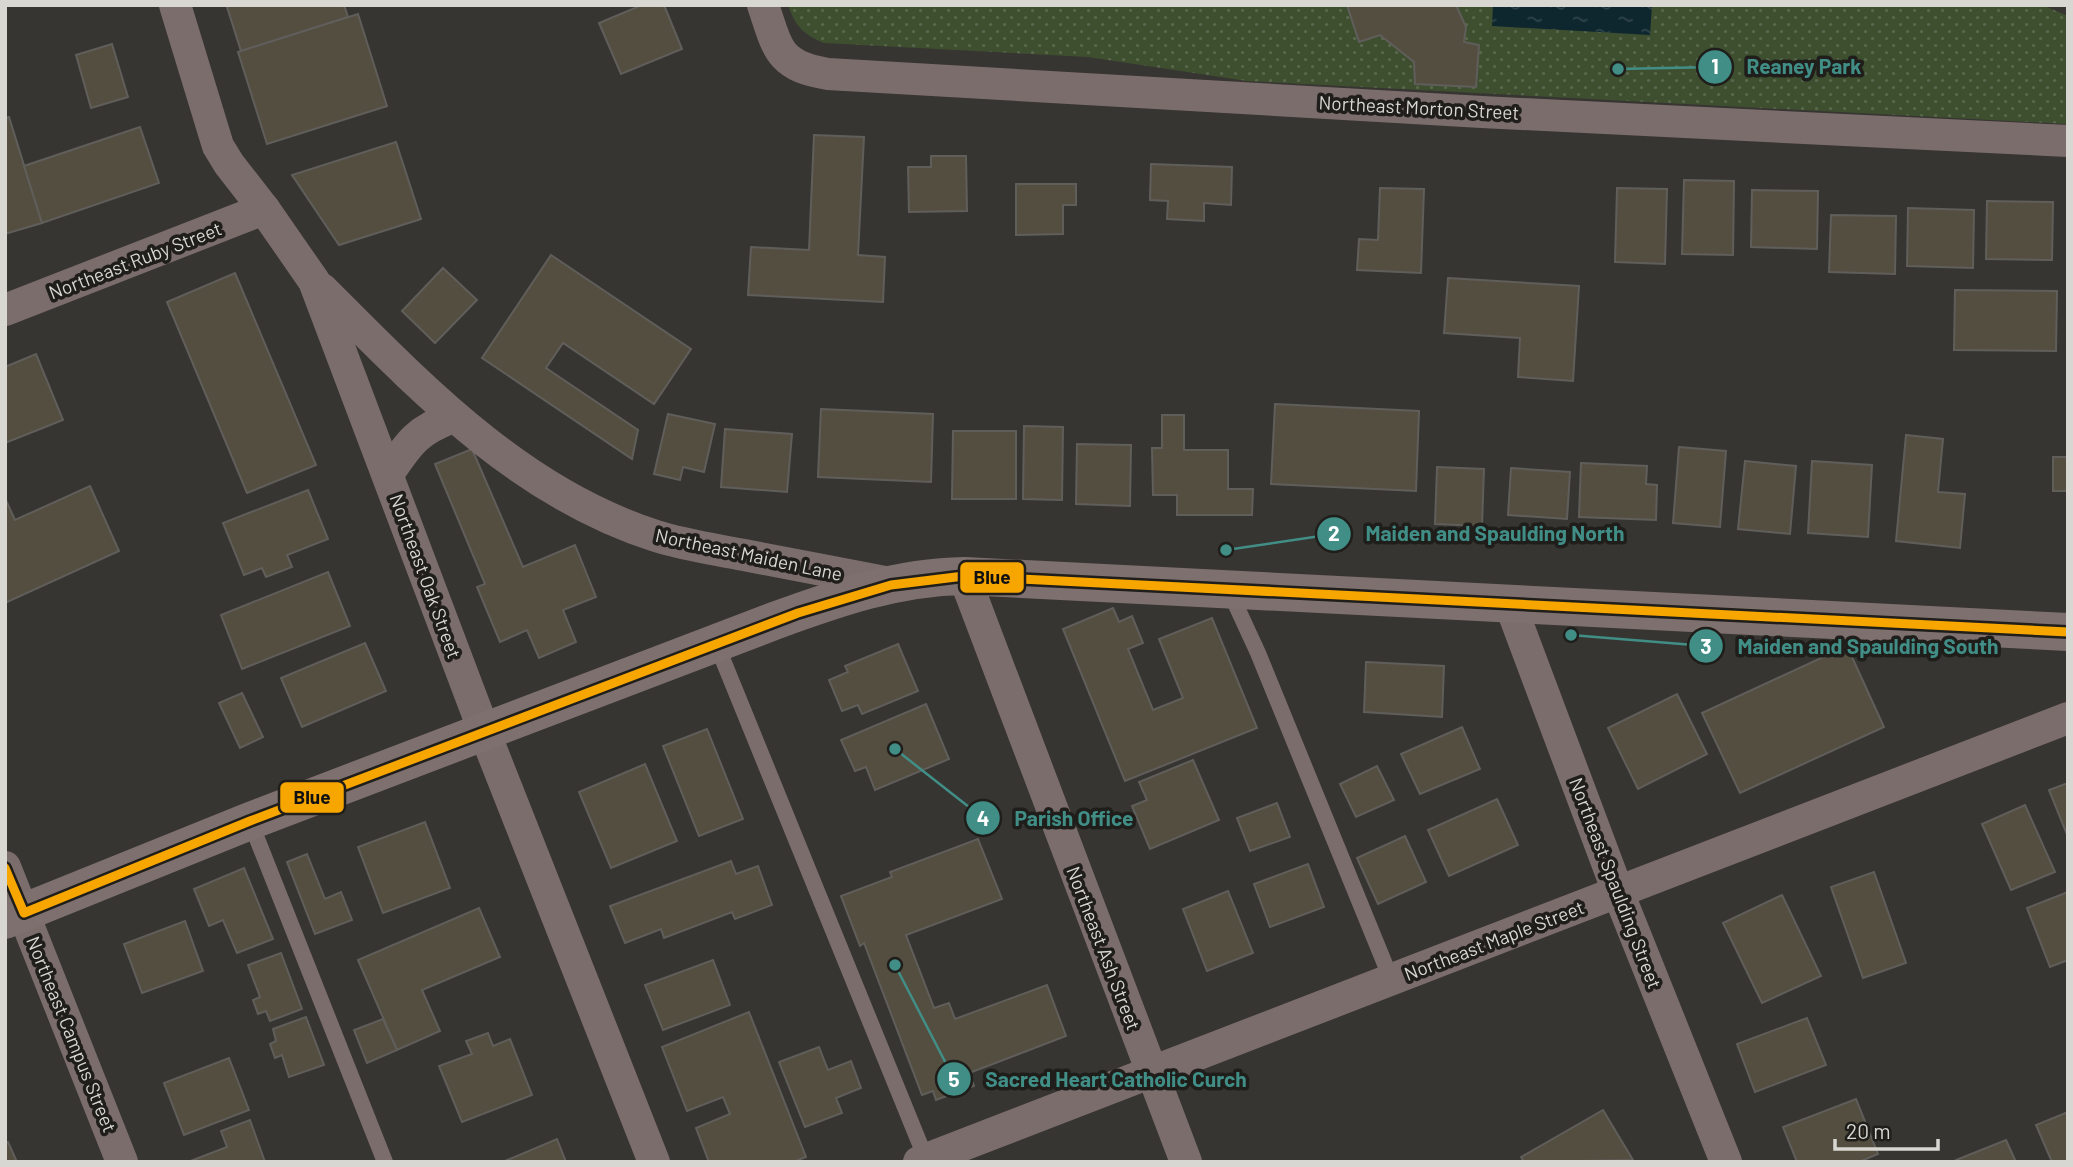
<svg xmlns="http://www.w3.org/2000/svg" width="2073" height="1167" viewBox="0 0 2073 1167" font-family="Barlow,sans-serif">
<defs>
<pattern id="park-dots" width="8" height="8" patternUnits="userSpaceOnUse" patternTransform="scale(1.75)"><rect width="8" height="8" fill="#3e4f30"/><path d="M2 2h.1M6 6h.1" fill="none" stroke="#59684d" stroke-width="1.8" stroke-linecap="round"/></pattern>
<pattern id="water-ripples" width="26" height="14" patternUnits="userSpaceOnUse" patternTransform="scale(1.75)"><rect width="26" height="14" fill="#0e262d"/><path d="M2 4q2-2 4 0t4 0M15 11q2-2 4 0t4 0" fill="none" stroke="#30454b"/></pattern>
</defs>
<rect width="100%" height="100%" fill="#373531"/>
<path fill="url(#park-dots)" d="M788,5H2042L2068,16V124L1247,81L1088,57L824,43C804,35 795,26 788,5Z"/>
<polygon fill="url(#water-ripples)" points="1493,5 1652,5 1650,35 1492,26"/>
<g fill="#544e40" stroke="#605e5b" stroke-width="2">
<polygon points="231,5 344,5 348,17 241,51 227,7"/>
<polygon points="642,5 664,5 682,49 621,74 599,23"/>
<polygon points="1347,5 1456,5 1466,27 1464,42 1479,45 1476,87 1415,84 1414,62 1380,35 1359,42"/>
<polygon points="358,14 387,106 267,144 238,52"/>
<polygon points="112,44 128,97 91,108 76,55"/>
<polygon points="9,117 42,223 5,234 5,118"/>
<polygon points="140,127 159,183 42,223 24,166"/>
<polygon points="814,135 864,137 858,255 885,257 883,302 748,295 751,247 809,250"/>
<polygon points="396,142 421,219 339,245 292,175"/>
<polygon points="931,156 966,156 967,211 909,212 908,167 931,167"/>
<polygon points="1151,164 1232,167 1231,205 1204,203 1204,221 1167,219 1168,201 1150,200"/>
<polygon points="1684,180 1734,181 1733,255 1682,254"/>
<polygon points="1016,184 1076,184 1076,205 1063,205 1063,234 1016,235"/>
<polygon points="1380,188 1424,189 1421,273 1357,270 1359,239 1378,240"/>
<polygon points="1617,188 1667,189 1665,264 1615,262"/>
<polygon points="1752,190 1818,191 1817,249 1751,247"/>
<polygon points="1987,201 2053,202 2052,260 1986,259"/>
<polygon points="1908,208 1974,210 1973,268 1907,266"/>
<polygon points="1831,215 1896,216 1895,274 1829,272"/>
<polygon points="551,255 691,349 654,404 563,343 546,368 638,430 632,459 482,358"/>
<polygon points="443,268 477,300 435,343 402,311"/>
<polygon points="235,273 316,465 247,493 167,302"/>
<polygon points="1448,278 1579,286 1573,381 1518,377 1520,338 1444,333"/>
<polygon points="1955,290 2057,291 2056,351 1954,350"/>
<polygon points="36,354 63,420 5,443 5,367"/>
<polygon points="1275,404 1419,411 1416,491 1271,484"/>
<polygon points="821,409 933,414 931,482 818,477"/>
<polygon points="668,414 715,424 704,472 683,467 680,480 654,474"/>
<polygon points="1162,415 1184,415 1184,450 1228,450 1228,489 1253,489 1252,515 1177,515 1177,495 1153,495 1152,448 1162,448"/>
<polygon points="1024,426 1063,427 1062,500 1023,499"/>
<polygon points="725,429 792,434 787,492 721,487"/>
<polygon points="953,431 1016,431 1016,499 952,499"/>
<polygon points="1906,435 1943,439 1938,492 1965,494 1960,548 1896,541"/>
<polygon points="1077,444 1131,445 1130,506 1076,504"/>
<polygon points="1679,447 1726,451 1720,527 1673,523"/>
<polygon points="472,449 523,567 575,545 596,597 563,610 576,642 539,658 527,630 500,642 477,587 485,584 435,464"/>
<rect x="2053" y="457" width="15" height="34"/>
<polygon points="1745,461 1796,466 1790,534 1738,529"/>
<polygon points="1812,461 1872,465 1868,537 1808,533"/>
<polygon points="1581,463 1647,466 1646,484 1657,485 1656,520 1579,517"/>
<polygon points="1437,467 1484,469 1482,526 1435,524"/>
<polygon points="1511,468 1570,472 1567,519 1508,515"/>
<polygon points="90,486 119,551 5,603 5,498 15,520"/>
<polygon points="308,490 328,539 287,555 292,567 266,577 262,568 244,575 223,523"/>
<polygon points="328,572 350,626 242,669 221,615"/>
<polygon points="1113,608 1119,622 1132,616 1143,643 1128,649 1153,710 1183,698 1159,639 1212,618 1257,728 1125,781 1063,629"/>
<polygon points="365,643 386,691 302,727 281,678"/>
<polygon points="898,644 918,691 862,714 858,705 842,711 829,680 848,672 845,666"/>
<polygon points="1847,646 1884,727 1740,793 1702,713"/>
<polygon points="1366,662 1444,666 1442,717 1364,712"/>
<polygon points="242,693 263,737 240,748 219,703"/>
<polygon points="1677,694 1707,754 1638,789 1608,728"/>
<polygon points="926,704 949,759 875,790 866,767 855,771 841,740"/>
<polygon points="1462,727 1480,769 1420,794 1401,754"/>
<polygon points="707,729 743,819 699,836 663,746"/>
<polygon points="1193,760 1219,820 1150,849 1132,806 1147,800 1139,782"/>
<polygon points="645,764 677,841 611,868 579,792"/>
<polygon points="1377,766 1394,800 1356,817 1340,784"/>
<polygon points="2068,783 2068,837 2049,790"/>
<polygon points="1497,799 1518,845 1449,876 1428,830"/>
<polygon points="1277,803 1290,837 1250,851 1237,818"/>
<polygon points="2025,805 2055,872 2011,890 1982,824"/>
<polygon points="425,822 450,888 383,913 358,847"/>
<polygon points="1405,836 1426,882 1378,904 1357,858"/>
<polygon points="978,839 1002,899 906,935 934,1008 949,1003 955,1019 1047,985 1066,1036 969,1073 974,1086 936,1100 933,1091 922,1095 864,943 860,946 841,896 892,877 890,872"/>
<polygon points="307,854 325,899 341,892 352,920 315,934 287,862"/>
<polygon points="731,861 736,874 758,866 772,905 735,919 732,912 664,938 661,929 625,943 610,906"/>
<polygon points="1308,864 1324,907 1270,927 1254,884"/>
<polygon points="244,868 273,939 237,953 223,920 209,926 194,889"/>
<polygon points="1874,872 1906,963 1863,978 1831,887"/>
<polygon points="1228,891 1253,953 1207,971 1183,909"/>
<polygon points="2068,892 2068,960 2050,967 2027,908"/>
<polygon points="1782,895 1821,976 1762,1003 1723,923"/>
<polygon points="479,908 500,957 422,990 440,1031 397,1050 358,960"/>
<polygon points="185,921 203,971 142,993 124,944"/>
<polygon points="281,953 302,1009 270,1021 266,1011 258,1014 253,1000 260,997 248,965"/>
<polygon points="713,960 730,1005 663,1030 645,985"/>
<polygon points="749,1012 806,1157 793,1162 709,1162 696,1128 730,1114 723,1097 687,1111 662,1047"/>
<polygon points="306,1017 324,1065 289,1077 282,1055 275,1058 270,1044 276,1041 273,1029"/>
<polygon points="1807,1018 1826,1065 1755,1092 1737,1044"/>
<polygon points="383,1019 397,1050 367,1063 354,1030"/>
<polygon points="488,1033 493,1046 510,1039 532,1095 462,1122 439,1066 472,1054 466,1041"/>
<polygon points="819,1047 828,1070 851,1061 861,1088 836,1098 842,1113 805,1127 779,1062"/>
<polygon points="229,1058 249,1110 184,1135 164,1083"/>
<polygon points="1856,1099 1878,1154 1859,1162 1797,1162 1783,1127"/>
<polygon points="1603,1110 1633,1160 1524,1162 1521,1157"/>
<polygon points="2068,1112 2068,1162 2052,1162 2036,1125"/>
<polygon points="250,1120 265,1162 188,1162 227,1147 221,1131"/>
<polygon points="557,1139 566,1162 505,1161"/>
<polygon points="2006,1140 2016,1162 1957,1162 1956,1160"/>
<polygon points="8,1142 17,1162 5,1162 5,1143"/>
</g>
<g fill="none" stroke-linecap="round" stroke-linejoin="round">
<g stroke="#7c6d6d" stroke-width="16">
<polyline points="1229,590 1258,653 1391,979"/>
<polyline points="716,643 926,1159"/>
<polyline points="250,821 385,1162"/>
</g>
<g stroke="#7c6d6d" stroke-width="32">
<polyline points="175,5 218,146 229,164 264,209 314,281 484,731 654,1162"/>
<path d="M763,5C778,49 778,66 828,74L1482,112L2068,141"/>
<path d="M322,289C420,387 520,493 656,536C684,545 714,549 744,555C793,564 841,574 890,583"/>
<polyline points="5,310 264,209"/>
<path d="M388,474C409,443 416,431 453,417"/>
<polyline points="964,576 1186,1162"/>
<polyline points="1510,604 1618,892 1726,1162"/>
<polyline points="5,867 122,1162"/>
<polyline points="919,1162 2068,718"/>
</g>
<path stroke="#7e706f" stroke-width="38" d="M5,920L250,821L774,621C837,598 897,577 964,576L2068,632"/>
<g stroke="#1f1e1b" stroke-width="14">
<polyline id="bus-1" points="5,868 24,913 250,821 798,613 891,585 964,576 2068,632"/>
</g>
<use href="#bus-1" stroke="#f7a600" stroke-width="9"/>
</g>
<g text-anchor="middle" dominant-baseline="central" stroke-width="7" stroke-linejoin="round" paint-order="stroke">
<g font-size="19" fill="#d8d7d2" stroke="#1f1e1b">
<text transform="translate(1419 107) rotate(3)">Northeast Morton Street</text>
<text transform="translate(135 260) rotate(-21)">Northeast Ruby Street</text>
<text transform="translate(749 554) rotate(12)">Northeast Maiden Lane</text>
<text transform="translate(426 576) rotate(70)">Northeast Oak Street</text>
<text transform="translate(1616 883) rotate(69)">Northeast Spaulding Street</text>
<text transform="translate(1494 940) rotate(-21)">Northeast Maple Street</text>
<text transform="translate(1104 948) rotate(69)">Northeast Ash Street</text>
<text transform="translate(72 1034) rotate(68)">Northeast Campus Street</text>
</g>
</g>
<path fill="none" stroke="#418e87" stroke-width="2.5" d="M1618 69L1715 67M1226 550L1334 534M1571 635L1706 646M895 749L983 818M895 965L954 1079"/>
<g fill="#418e87" stroke="#1f1e1b" stroke-width="2.5">
<circle cx="1618" cy="69" r="7"/>
<circle cx="1226" cy="550" r="7"/>
<circle cx="1571" cy="635" r="7"/>
<circle cx="895" cy="749" r="7"/>
<circle cx="895" cy="965" r="7"/>
<circle cx="1715" cy="67" r="18"/>
<circle cx="1334" cy="534" r="18"/>
<circle cx="1706" cy="646" r="18"/>
<circle cx="983" cy="818" r="18"/>
<circle cx="954" cy="1079" r="18"/>
</g>
<g font-size="21" text-anchor="middle" font-weight="bold" fill="#fff">
<text x="1715" y="74">1</text>
<text x="1334" y="541">2</text>
<text x="1706" y="654">3</text>
<text x="983" y="826">4</text>
<text x="954" y="1087">5</text>
</g>
<g font-size="21" text-anchor="middle" font-weight="bold" fill="#418e87" stroke="#1f1e1b" stroke-width="7" stroke-linejoin="round" paint-order="stroke">
<text x="1804" y="74">Reaney Park</text>
<text x="1495" y="541">Maiden and Spaulding North</text>
<text x="1868" y="654">Maiden and Spaulding South</text>
<text x="1074" y="826">Parish Office</text>
<text x="1116" y="1087">Sacred Heart Catholic Curch</text>
</g>
<g stroke="#1f1e1b" stroke-width="2.5">
<rect x="959" y="561" width="66" height="33" rx="7" fill="#f7a600"/>
<rect x="279" y="781" width="66" height="33" rx="7" fill="#f7a600"/>
</g>
<g font-size="19" text-anchor="middle" font-weight="bold" fill="#111">
<text x="992" y="584">Blue</text>
<text x="312" y="804">Blue</text>
</g>
<rect width="2073" height="1167" fill="none" stroke="#d8d7d2" stroke-width="14"/>
<path d="M1835 1139v10h103v-10" fill="none" stroke="#d8d7d2" stroke-width="3.5"/>
<text x="1846" y="1139" font-size="21" fill="#d8d7d2" stroke="#1f1e1b" stroke-width="5" paint-order="stroke">20 m</text>
</svg>
